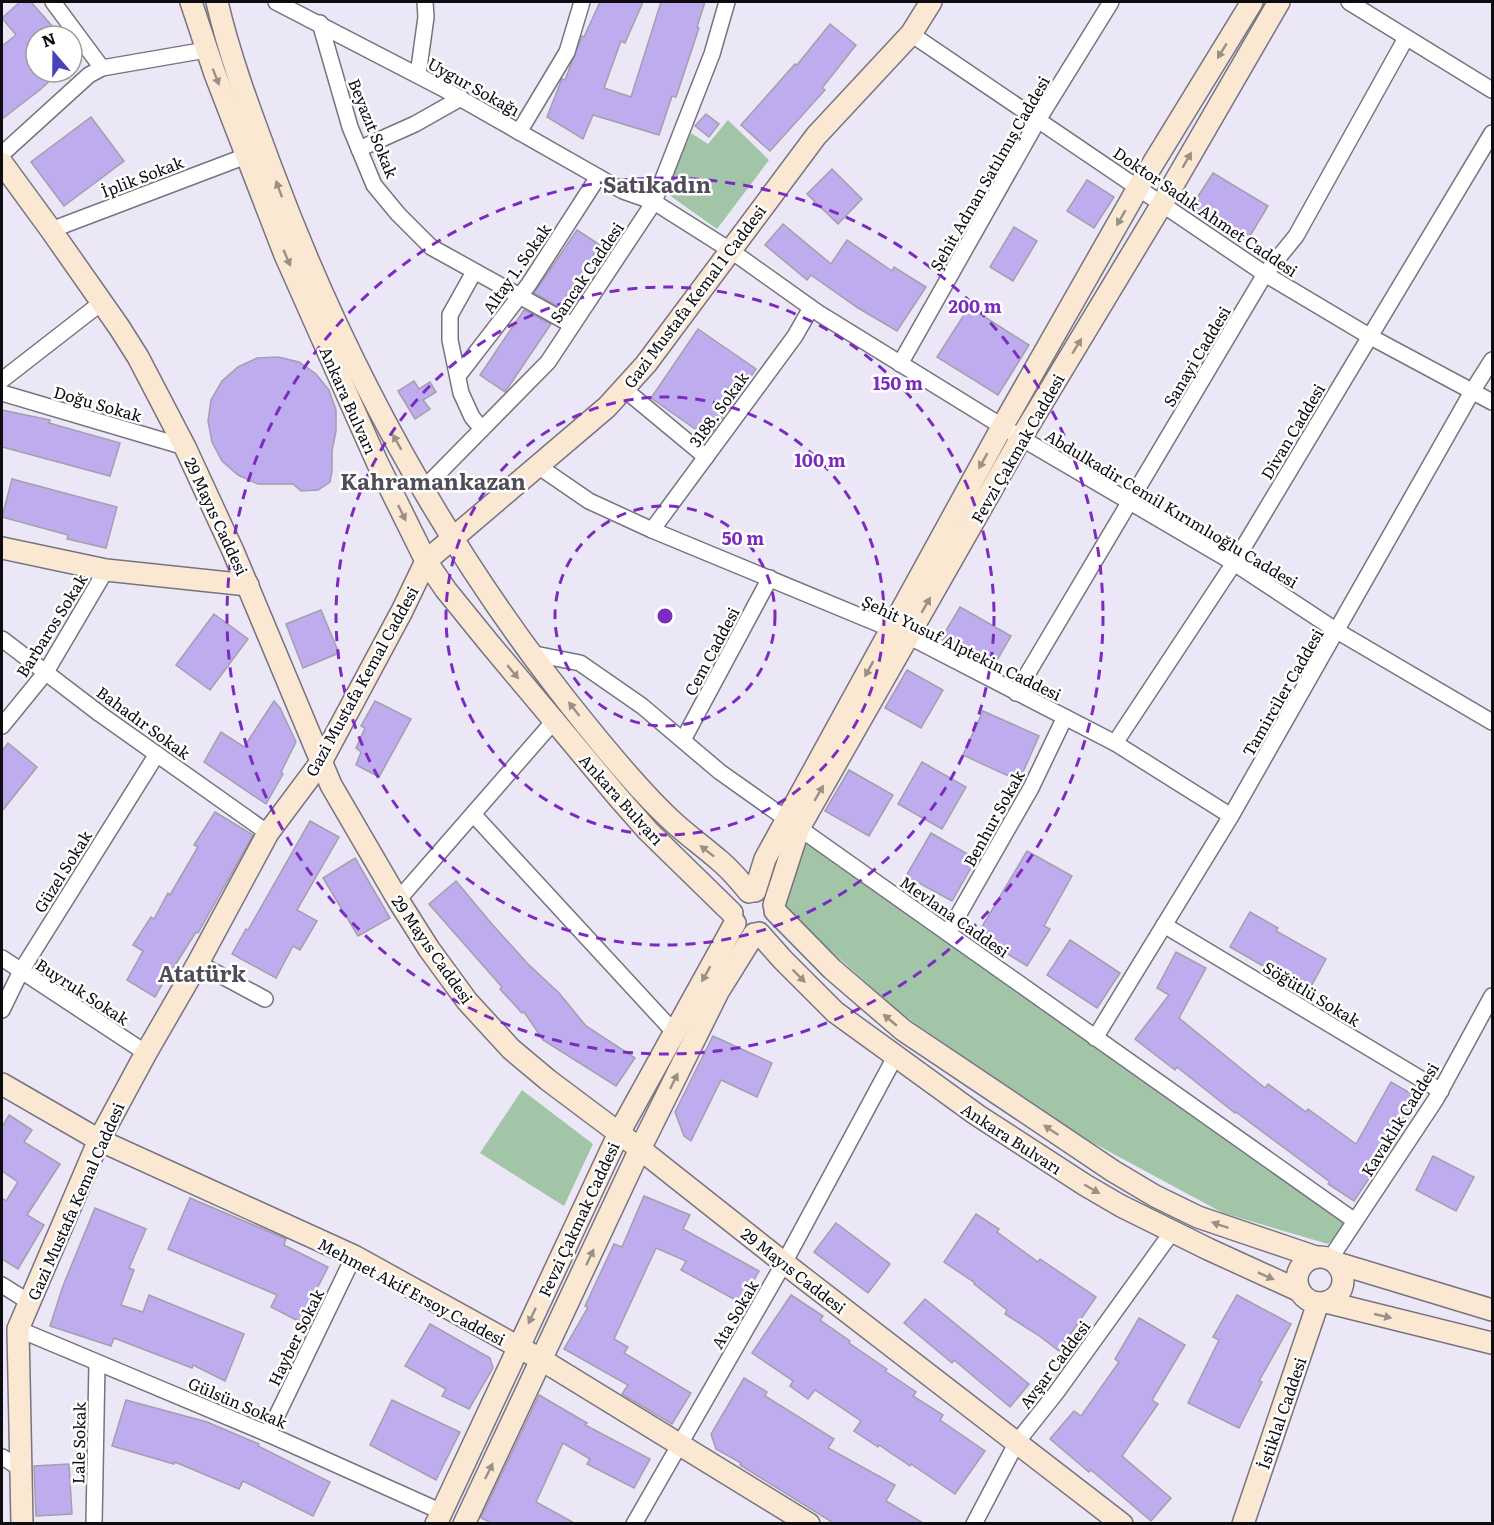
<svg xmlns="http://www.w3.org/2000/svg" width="1494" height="1525" viewBox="0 0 1494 1525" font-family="Literata,serif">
<rect width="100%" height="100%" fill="#ebe7f7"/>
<g fill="#a1c5a6">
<polygon points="728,120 769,160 717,229 665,192 691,133 708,144"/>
<polygon points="802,838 1355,1221 1328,1244 1223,1213 1071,1131 899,1012 781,906"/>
<polygon points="522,1090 593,1144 564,1206 480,1153"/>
</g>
<g fill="#bfacee" stroke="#a39fad" stroke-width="1.5">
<polygon points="20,2 31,2 61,36 36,36 36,72 59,72 41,89 2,119 2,46 16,35 2,18"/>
<polygon points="600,2 643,2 625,43 621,41 604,88 631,97 661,2 705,2 697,27 699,28 676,97 672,96 659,135 593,115 583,139 547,117 561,81 562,79 565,80 582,36 584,37"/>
<polygon points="830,24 856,45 822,88 825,90 770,151 741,125 795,64 797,65"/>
<polygon points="706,114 719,124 709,137 695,126"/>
<polygon points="91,117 124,161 64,206 31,162"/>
<polygon points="832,169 862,199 838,224 807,194"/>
<polygon points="1213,173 1268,206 1247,241 1191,207"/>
<polygon points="1087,180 1114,197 1094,228 1067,211"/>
<polygon points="783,224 831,264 847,240 892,271 894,267 926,287 897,331 858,308 811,275 807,280 765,245"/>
<polygon points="1014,227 1037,241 1013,281 990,267"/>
<polygon points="577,230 600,245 559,307 534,293"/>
<polygon points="969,307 1029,345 998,395 937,357"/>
<polygon points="524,310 551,324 505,392 480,375"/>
<polygon points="698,329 756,369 708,438 651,398"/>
<polygon points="278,357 299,362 316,374 329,390 336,410 336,431 332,451 332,471 330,482 318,490 301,491 293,484 258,484 238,475 222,461 212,442 208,421 211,400 222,381 238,367 257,358"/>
<polygon points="414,381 419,389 430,382 436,392 423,400 430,409 415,419 398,391"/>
<polygon points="2,410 50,420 49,423 120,443 110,476 2,447"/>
<polygon points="12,479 117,507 106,548 67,539 68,535 2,517"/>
<polygon points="960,607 1011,636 992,669 941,639"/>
<polygon points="321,610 339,653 303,668 286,624"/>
<polygon points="214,614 248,639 210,690 176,665"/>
<polygon points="907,670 943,690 921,728 885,708"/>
<polygon points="274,701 280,708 296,742 281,772 283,774 266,804 204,762 221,732 244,747"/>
<polygon points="375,701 411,719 379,777 356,765 361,752 356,748 365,728 361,726"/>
<polygon points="983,711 1039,736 1019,781 963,755"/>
<polygon points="8,743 37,767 2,811 2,751"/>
<polygon points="922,762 966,787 942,829 898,804"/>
<polygon points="849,770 893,795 869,836 825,811"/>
<polygon points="215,812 253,835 198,933 196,932 172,970 171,969 155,997 127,980 143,951 133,945 151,917 154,919 168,893 170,895 198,847 194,845"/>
<polygon points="310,821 339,837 297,910 317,921 300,950 293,946 276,978 232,954 246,929 248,930"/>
<polygon points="931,833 976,859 952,901 906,876"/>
<polygon points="1027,851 1072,876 1044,926 1050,929 1027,966 977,935"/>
<polygon points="355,858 390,918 358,936 323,878"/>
<polygon points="456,881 491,923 528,964 559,993 586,1026 635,1058 616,1086 543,1040 524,1012 522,1013 500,989 502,987 429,904"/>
<polygon points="1250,912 1278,928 1276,931 1326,959 1308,992 1230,947"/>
<polygon points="1070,940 1120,973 1097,1008 1047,975"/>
<polygon points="1176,952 1206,968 1179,1018 1265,1088 1268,1084 1306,1112 1308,1109 1356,1144 1391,1082 1419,1098 1391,1149 1389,1148 1354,1201 1328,1184 1330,1182 1236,1112 1235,1113 1177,1067 1175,1070 1135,1039 1169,995 1157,988"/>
<polygon points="713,1036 772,1063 757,1097 721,1080 691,1141 684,1136 675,1112"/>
<polygon points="9,1115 32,1130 24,1142 60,1164 27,1215 44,1225 18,1269 2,1259 2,1198 6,1201 18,1182 2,1171 2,1127"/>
<polygon points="1433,1156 1474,1177 1456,1211 1416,1190"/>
<polygon points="644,1196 690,1215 683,1229 759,1271 741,1303 681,1270 686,1261 656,1248 614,1339 628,1347 624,1353 691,1393 672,1424 622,1394 628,1385 564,1349 588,1307 585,1306 614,1244 622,1247"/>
<polygon points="190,1198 286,1239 284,1245 328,1267 300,1322 271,1307 277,1295 168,1249"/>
<polygon points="95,1208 146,1229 129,1268 134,1270 121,1305 143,1312 149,1295 244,1334 225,1381 193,1365 192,1368 114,1338 111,1346 50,1326 63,1286"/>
<polygon points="976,1214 999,1229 997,1232 1038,1262 1040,1259 1096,1297 1059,1351 1038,1335 1005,1314 1007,1310 974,1284 975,1283 944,1262"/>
<polygon points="836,1223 890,1264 868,1293 814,1252"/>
<polygon points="791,1295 823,1316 820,1320 850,1341 849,1343 887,1369 885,1371 916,1392 913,1396 943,1415 940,1420 985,1451 955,1494 911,1464 910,1466 879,1445 878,1447 854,1431 861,1421 815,1390 808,1399 790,1386 793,1381 752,1353"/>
<polygon points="1237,1295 1291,1324 1259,1381 1262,1382 1239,1428 1188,1403 1219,1340 1213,1337"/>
<polygon points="925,1299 1029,1384 1010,1407 954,1360 952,1363 904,1323"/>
<polygon points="1139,1318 1185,1345 1152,1400 1158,1404 1122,1456 1171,1498 1151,1521 1091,1470 1089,1472 1050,1439 1074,1411 1081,1416 1119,1362 1115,1359"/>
<polygon points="430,1324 490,1358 493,1368 469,1409 442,1396 446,1389 405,1366"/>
<polygon points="744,1378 767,1392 765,1396 834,1439 828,1448 895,1485 886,1501 925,1524 835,1524 740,1465 741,1463 716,1449 711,1434"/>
<polygon points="539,1395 587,1423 585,1425 650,1459 634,1488 587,1464 590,1459 563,1443 536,1502 576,1524 493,1524 481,1518"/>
<polygon points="126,1400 207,1422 259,1444 258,1446 330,1482 313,1516 243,1481 239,1489 175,1462 174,1464 112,1446"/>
<polygon points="392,1400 460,1432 436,1480 370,1445"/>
<polygon points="69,1464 72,1514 36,1516 34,1466"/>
</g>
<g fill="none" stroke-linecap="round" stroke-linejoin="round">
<g stroke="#777381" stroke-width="18">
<g id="street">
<polyline points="53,2 102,68"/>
<polyline points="276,2 442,88 623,191 654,202 730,250 820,314 1021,438 1234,563 1337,631 1492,722"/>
<polyline points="1349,2 1492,90"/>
<polyline points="320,23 350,127 374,185 398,214 431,247 572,325"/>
<polyline points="911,34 1265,274 1369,336 1492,402"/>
<polyline points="418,75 426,17 425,2"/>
<polyline points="519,132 567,52 582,2"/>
<polyline points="359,149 415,124 461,98"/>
<polyline points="2,154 89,75 102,68 206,50"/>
<polyline points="51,230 246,156"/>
<polyline points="474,272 450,315 450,340 461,393 472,417 482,429"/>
<polyline points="900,364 1038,120 1111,2"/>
<polyline points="458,376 529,284 598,177"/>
<polyline points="2,380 101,303"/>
<polyline points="624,389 706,457"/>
<polyline points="2,393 185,447"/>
<polyline points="538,466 589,501 652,530 908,636 1115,743 1231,816"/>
<polyline points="423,489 548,362 654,202 712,54 727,2"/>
<polyline points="652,530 795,336 811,308"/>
<polyline points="2,639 100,714 268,833"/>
<polyline points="530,653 580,663 642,706 720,772 1355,1221"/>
<polyline points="1016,693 1265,274 1296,236 1406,38"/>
<polyline points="2,726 46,672 106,570"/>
<polyline points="683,740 770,578"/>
<polyline points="1115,743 1234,563 1492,133"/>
<polyline points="473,814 674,1032"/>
<polyline points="398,900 554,721"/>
<polyline points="1164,925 1441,1091"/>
<polyline points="948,933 1031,788 1065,717"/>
<polyline points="2,958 146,1053"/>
<polyline points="198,963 265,999"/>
<polyline points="2,1010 21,971 157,754"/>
<polyline points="1095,1038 1231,816 1473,390 1492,360"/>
<polyline points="1330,1259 1436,1099 1492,996"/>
<polyline points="2,1285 29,1302"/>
<polyline points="18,1329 268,1434 442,1512"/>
<polyline points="268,1434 354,1256"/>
<polyline points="2,1457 20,1468"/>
<polyline points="94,1524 97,1363"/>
<polyline points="634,1524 784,1263 895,1057"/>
<polyline points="974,1524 1017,1442 1056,1393 1172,1232"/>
</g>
</g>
<g stroke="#777381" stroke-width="24">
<g id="secondary">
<polyline points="191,2 215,74 285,255 377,462 426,561 446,590 489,643 618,797 648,831 732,913"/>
<path d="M217,2C230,58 251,113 271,167C346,369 451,559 587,726C613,758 641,792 671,820C687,835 704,847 720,861C731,870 740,881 749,892"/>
<polyline points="2,163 51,230 119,327 138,357 185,447 233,551 331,785 398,900 429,949 467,1001 511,1049 548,1080 640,1149 784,1263 1122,1524"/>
<polyline points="2,548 106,570 248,585"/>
<polyline points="755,891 765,859 1002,427 1138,188 1252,2"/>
<polyline points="774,905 799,828 1021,438 1162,204 1279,2"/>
<polyline points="775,911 832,969 903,1030 1113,1171 1155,1196 1198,1217 1316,1257"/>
<polyline points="759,933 783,960 835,1012 977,1115 1085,1185 1121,1206 1208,1249 1300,1291"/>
<polyline points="2,1084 99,1140 354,1256 542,1360 809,1524"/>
<circle cx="1320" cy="1280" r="23"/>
<polyline points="1337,1263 1492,1310"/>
<polyline points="1326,1302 1492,1343"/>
<polyline points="22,1524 18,1329 99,1140 146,1053 198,963 268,833 321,762 402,611 426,561 607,407 646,364 816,136 911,34 931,2"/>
<polyline points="436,1524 619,1133 735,923"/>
<polyline points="464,1524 640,1149 718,992 754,934"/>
<polyline points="1243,1524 1318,1303"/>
</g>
</g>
<use href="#street" stroke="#fff" stroke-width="15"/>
<use href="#secondary" stroke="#fae8d3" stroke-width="21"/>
</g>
<defs><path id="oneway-solid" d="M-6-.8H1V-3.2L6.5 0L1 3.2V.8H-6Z" transform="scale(1.5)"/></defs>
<g fill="#9b9085">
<use href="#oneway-solid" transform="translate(1222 51) rotate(121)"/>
<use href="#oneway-solid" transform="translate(216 77) rotate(69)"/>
<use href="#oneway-solid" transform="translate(1187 160) rotate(-60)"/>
<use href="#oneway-solid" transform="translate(279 189) rotate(-110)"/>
<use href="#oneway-solid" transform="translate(1121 218) rotate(120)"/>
<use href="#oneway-solid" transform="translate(287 258) rotate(67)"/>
<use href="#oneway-solid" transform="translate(1077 346) rotate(-59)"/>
<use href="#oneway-solid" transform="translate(397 442) rotate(-119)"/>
<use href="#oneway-solid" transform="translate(983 461) rotate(119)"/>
<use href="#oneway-solid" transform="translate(402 513) rotate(64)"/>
<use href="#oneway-solid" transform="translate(926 605) rotate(-60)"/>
<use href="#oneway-solid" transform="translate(869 669) rotate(119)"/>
<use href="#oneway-solid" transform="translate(513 672) rotate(50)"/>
<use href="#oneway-solid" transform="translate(574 709) rotate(-128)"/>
<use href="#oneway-solid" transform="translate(819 793) rotate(-60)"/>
<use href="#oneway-solid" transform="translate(707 851) rotate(-142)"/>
<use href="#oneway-solid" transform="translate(706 974) rotate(119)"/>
<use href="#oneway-solid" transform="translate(799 976) rotate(45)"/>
<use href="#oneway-solid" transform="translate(890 1020) rotate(-140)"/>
<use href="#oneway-solid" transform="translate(674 1081) rotate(-64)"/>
<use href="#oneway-solid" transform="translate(1051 1130) rotate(-146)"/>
<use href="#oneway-solid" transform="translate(1092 1189) rotate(30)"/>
<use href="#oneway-solid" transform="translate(1220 1225) rotate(-161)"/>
<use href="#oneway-solid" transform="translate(590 1257) rotate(-65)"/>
<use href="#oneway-solid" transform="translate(1266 1276) rotate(24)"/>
<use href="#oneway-solid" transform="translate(532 1316) rotate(115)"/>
<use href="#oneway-solid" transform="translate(1383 1316) rotate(13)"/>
<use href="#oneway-solid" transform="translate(489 1471) rotate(-64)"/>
</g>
<g fill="none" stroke="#7b2cbf" stroke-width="3" stroke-dasharray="10 8">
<circle cx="665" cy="616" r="110"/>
<circle cx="665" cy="616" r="219"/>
<circle cx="665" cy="616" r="329"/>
<circle cx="665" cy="616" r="438"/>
</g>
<g text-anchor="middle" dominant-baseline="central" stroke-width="5" stroke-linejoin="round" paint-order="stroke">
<g font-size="16" fill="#0d0c11" stroke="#fff">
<text transform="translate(474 86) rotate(29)">Uygur Sokağı</text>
<text transform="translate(374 128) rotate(68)">Beyazıt Sokak</text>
<text transform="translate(989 173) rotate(-60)">Şehit Adnan Satılmış Caddesi</text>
<text transform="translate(142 176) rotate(-21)">İplik Sokak</text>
<text transform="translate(1206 211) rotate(34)">Doktor Sadık Ahmet Caddesi</text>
<text transform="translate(516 268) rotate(-55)">Altay 1. Sokak</text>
<text transform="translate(586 272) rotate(-56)">Sancak Caddesi</text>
<text transform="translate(694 296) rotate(-53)">Gazi Mustafa Kemal 1 Caddesi</text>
<text transform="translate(1196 356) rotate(-59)">Sanayi Caddesi</text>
<text transform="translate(349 400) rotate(66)">Ankara Bulvarı</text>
<text transform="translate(98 403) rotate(16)">Doğu Sokak</text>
<text transform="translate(718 409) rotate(-54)">3188. Sokak</text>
<text transform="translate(1292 431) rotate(-59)">Divan Caddesi</text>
<text transform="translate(1017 448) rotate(-60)">Fevzi Çakmak Caddesi</text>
<text transform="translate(1172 508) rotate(31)">Abdulkadir Cemil Kırımlıoğlu Caddesi</text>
<text transform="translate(217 516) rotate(65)">29 Mayıs Caddesi</text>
<text transform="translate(51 625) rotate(-58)">Barbaros Sokak</text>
<text transform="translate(962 647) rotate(26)">Şehit Yusuf Alptekin Caddesi</text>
<text transform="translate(711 651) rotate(-62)">Cem Caddesi</text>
<text transform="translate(361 681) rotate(-61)">Gazi Mustafa Kemal Caddesi</text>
<text transform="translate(1282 692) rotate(-60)">Tamirciler Caddesi</text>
<text transform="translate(144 722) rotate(36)">Bahadır Sokak</text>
<text transform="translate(622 799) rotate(48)">Ankara Bulvarı</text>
<text transform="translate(993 818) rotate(-61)">Benhur Sokak</text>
<text transform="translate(62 871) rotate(-58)">Güzel Sokak</text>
<text transform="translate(955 916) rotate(35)">Mevlana Caddesi</text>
<text transform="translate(433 949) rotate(55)">29 Mayıs Caddesi</text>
<text transform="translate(83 991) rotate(33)">Buyruk Sokak</text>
<text transform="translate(1312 993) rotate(31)">Söğütlü Sokak</text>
<text transform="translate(1399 1119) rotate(-58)">Kavaklık Caddesi</text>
<text transform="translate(1012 1138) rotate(33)">Ankara Bulvarı</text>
<text transform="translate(75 1201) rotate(-66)">Gazi Mustafa Kemal Caddesi</text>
<text transform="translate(578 1219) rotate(-65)">Fevzi Çakmak Caddesi</text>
<text transform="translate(794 1270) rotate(38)">29 Mayıs Caddesi</text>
<text transform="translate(412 1291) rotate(28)">Mehmet Akif Ersoy Caddesi</text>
<text transform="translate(734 1314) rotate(-60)">Ata Sokak</text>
<text transform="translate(295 1337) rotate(-64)">Hayber Sokak</text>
<text transform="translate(1054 1364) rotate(-53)">Avşar Caddesi</text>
<text transform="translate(238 1402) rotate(23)">Gülsün Sokak</text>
<text transform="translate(1281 1413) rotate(-71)">İstiklal Caddesi</text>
<text transform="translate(78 1443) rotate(-89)">Lale Sokak</text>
</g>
<g font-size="22" font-weight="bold" fill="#504d59" stroke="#fff">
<text x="657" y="183">Satıkadın</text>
<text x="433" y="480">Kahramankazan</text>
<text x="202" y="972">Atatürk</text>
</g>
</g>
<circle cx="665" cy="616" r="9" fill="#7b2cbf" stroke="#fff" stroke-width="3"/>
<g font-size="18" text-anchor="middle" font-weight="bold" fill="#7b2cbf" stroke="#fff" stroke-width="5" stroke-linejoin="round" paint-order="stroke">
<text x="975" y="313">200 m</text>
<text x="898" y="390">150 m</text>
<text x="820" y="467">100 m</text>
<text x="743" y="545">50 m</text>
</g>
<rect width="1494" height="1525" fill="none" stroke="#0d0c11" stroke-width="6"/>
<g transform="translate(54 54) rotate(340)"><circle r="28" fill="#ffffff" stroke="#9e9ea0" stroke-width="1.5"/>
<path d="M0-4.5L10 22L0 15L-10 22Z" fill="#4843b9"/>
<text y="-9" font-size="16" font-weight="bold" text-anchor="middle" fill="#0d0c11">N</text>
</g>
</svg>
